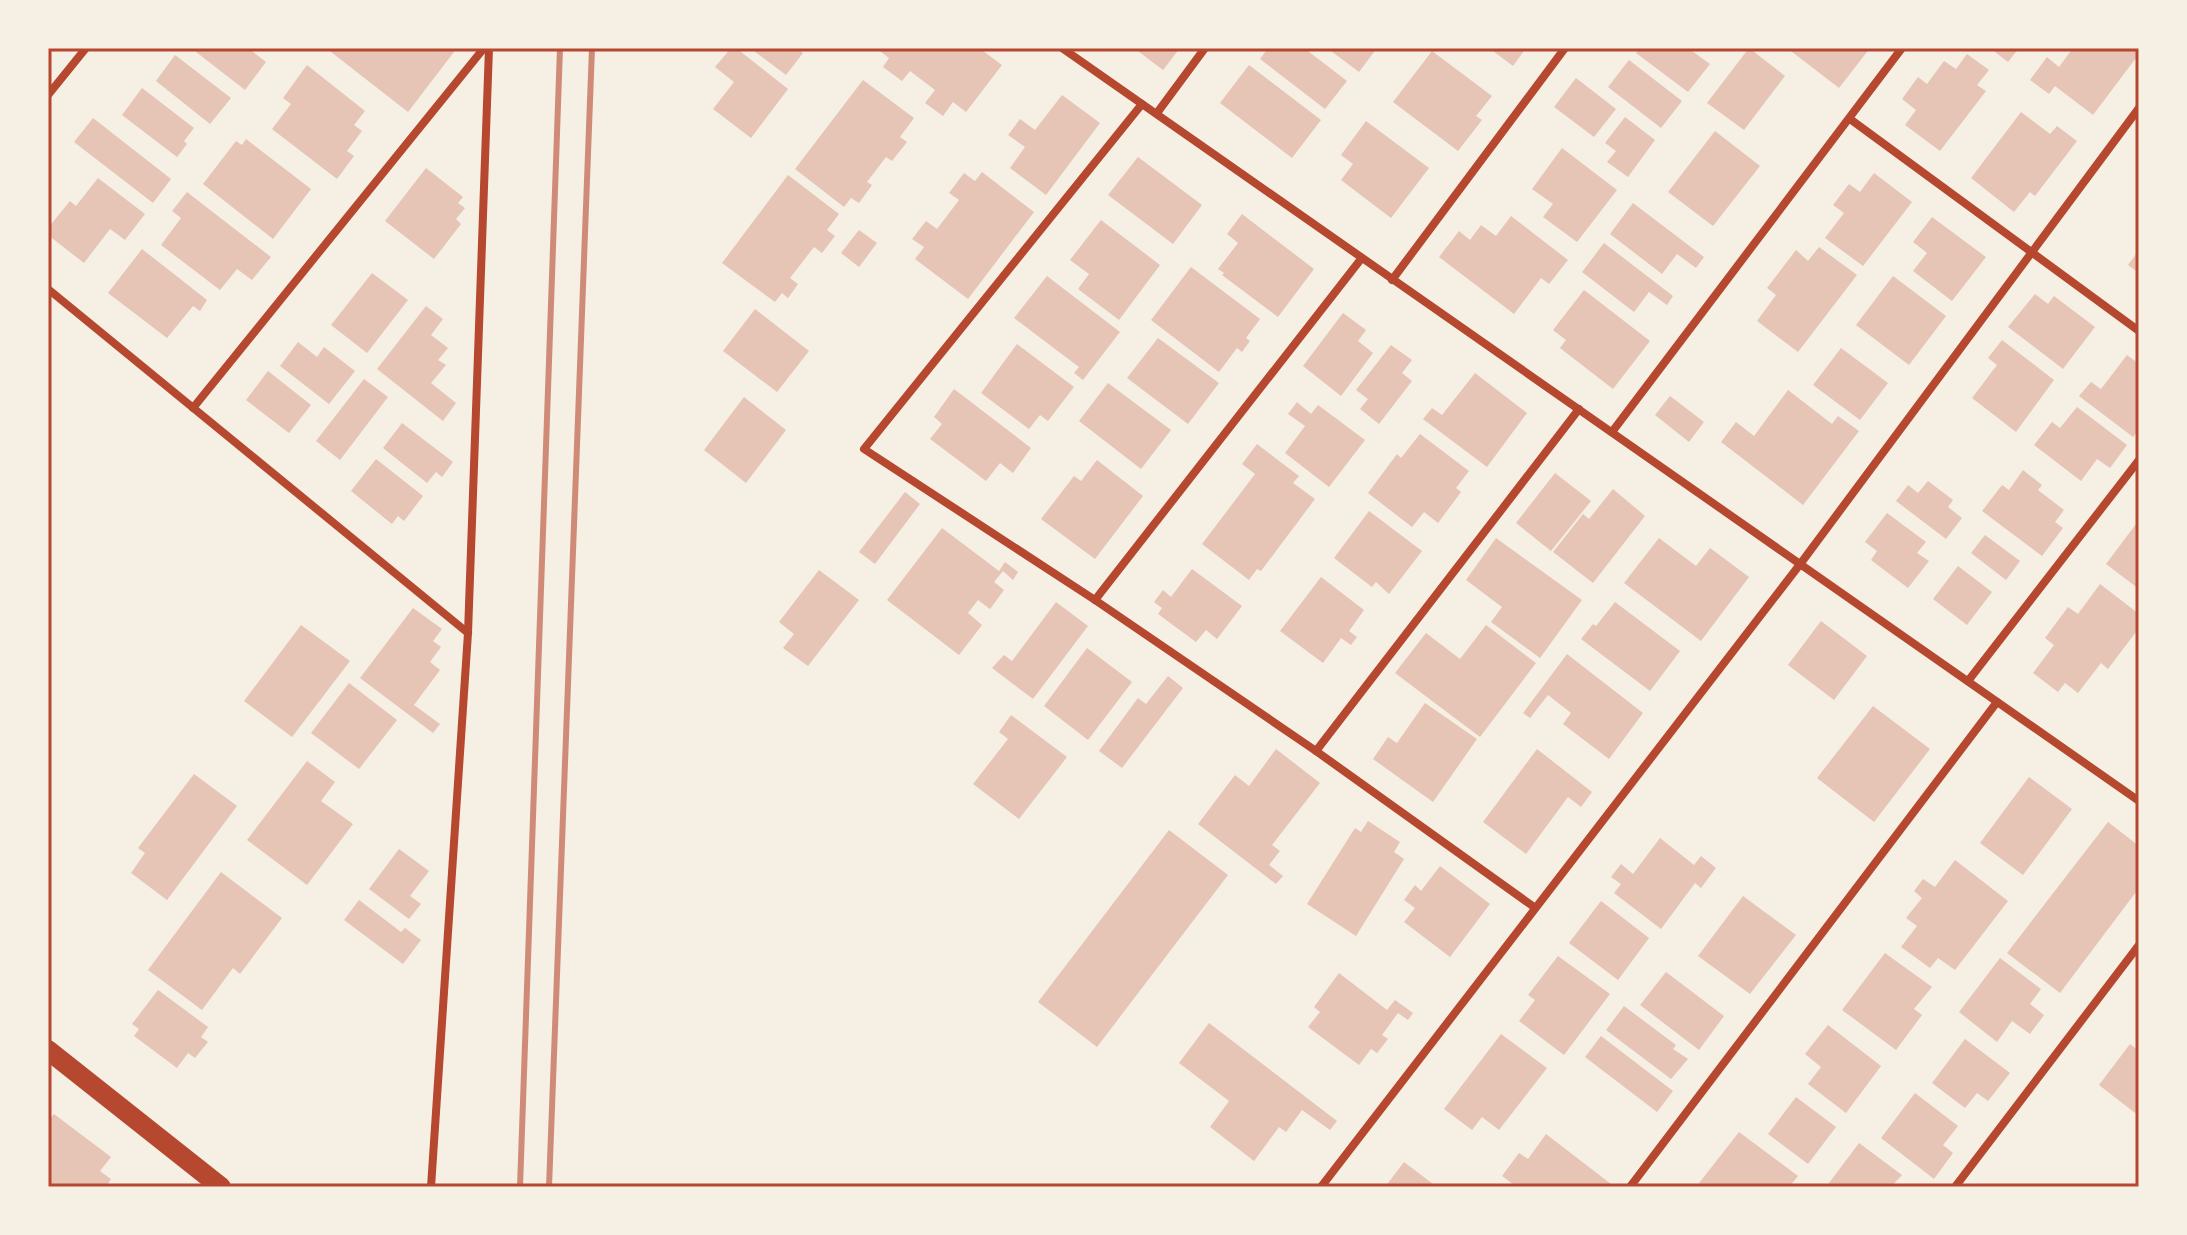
<svg xmlns="http://www.w3.org/2000/svg" width="2187" height="1235" viewBox="0 0 2187 1235" font-family="'Exo 2',sans-serif">
<rect width="100%" height="100%" fill="#f6efe4"/>
<g fill="#e6c5b7">
<polygon points="191,48 248,48 266,62 245,90"/>
<polygon points="326,48 457,48 408,112"/>
<polygon points="731,48 736,48 788,89 751,138 713,109 734,82 715,67"/>
<polygon points="750,48 796,48 803,53 786,75"/>
<polygon points="876,48 979,48 1002,65 966,112 953,102 943,116 925,103 935,90 910,71 902,81 883,67 889,58"/>
<polygon points="1134,48 1180,48 1163,70"/>
<polygon points="1268,48 1304,48 1347,81 1325,109 1260,59"/>
<polygon points="1327,48 1377,48 1359,72"/>
<polygon points="1489,48 1526,48 1513,66"/>
<polygon points="1639,48 1688,48 1710,64 1688,92 1636,53"/>
<polygon points="1749,48 1785,76 1744,130 1707,103"/>
<polygon points="1787,48 1870,48 1839,88"/>
<polygon points="1990,48 2019,48 2008,62"/>
<polygon points="2073,48 2139,48 2139,54 2093,115 2055,86 2049,94 2030,80 2047,57 2059,67"/>
<polygon points="1432,51 1492,96 1476,116 1482,120 1458,151 1393,102"/>
<polygon points="1967,54 1989,70 1977,85 1986,91 1940,151 1905,125 1916,110 1902,99 1918,77 1927,84 1944,61 1956,69"/>
<polygon points="175,55 231,98 210,124 156,81"/>
<polygon points="1629,60 1682,101 1661,128 1608,87"/>
<polygon points="307,65 365,111 354,125 362,131 347,151 354,156 337,179 272,129 291,104 283,98"/>
<polygon points="1249,65 1321,120 1292,158 1220,103"/>
<polygon points="1576,78 1616,109 1594,137 1554,107"/>
<polygon points="863,80 914,118 900,137 907,142 892,161 886,157 867,182 872,185 859,203 851,198 844,207 795,169"/>
<polygon points="142,88 194,128 184,141 187,144 177,157 122,115"/>
<polygon points="1062,95 1100,123 1046,195 1010,168 1025,147 1008,135 1020,119 1035,130"/>
<polygon points="2021,112 2050,134 2057,126 2077,141 2035,196 2030,192 2014,212 1971,178"/>
<polygon points="1625,117 1655,140 1628,177 1607,162 1616,151 1605,143"/>
<polygon points="93,118 171,179 153,203 74,142"/>
<polygon points="1366,121 1429,168 1391,218 1341,180 1353,164 1341,155"/>
<polygon points="1715,131 1760,166 1713,226 1668,192"/>
<polygon points="246,139 311,189 273,239 203,184 236,141 242,145"/>
<polygon points="1562,148 1617,190 1577,242 1543,217 1553,204 1532,189"/>
<polygon points="1138,157 1202,205 1173,244 1108,195"/>
<polygon points="426,168 463,197 458,203 465,208 456,219 461,224 434,259 385,221"/>
<polygon points="982,172 1034,212 968,299 915,259 924,247 912,239 926,221 937,229 959,200 949,193 964,173 975,181"/>
<polygon points="1874,173 1912,202 1863,266 1825,238 1844,213 1833,205 1849,184 1860,192"/>
<polygon points="788,175 839,214 827,230 835,236 822,253 814,247 790,278 798,284 788,298 782,293 775,302 722,263"/>
<polygon points="98,178 145,214 125,240 110,229 84,263 48,235 48,228 70,201 76,206"/>
<polygon points="187,192 271,257 252,280 237,269 220,290 161,245 181,218 172,211"/>
<polygon points="1633,203 1704,257 1696,268 1677,254 1662,274 1610,234"/>
<polygon points="1242,214 1314,269 1278,317 1222,275 1224,273 1218,269 1238,243 1227,234"/>
<polygon points="1511,216 1568,260 1549,284 1541,278 1514,314 1439,257 1459,231 1470,240 1481,225 1496,236"/>
<polygon points="1932,217 1986,257 1952,301 1913,271 1927,253 1913,242"/>
<polygon points="1101,220 1160,265 1119,320 1078,289 1089,274 1070,260"/>
<polygon points="859,230 877,243 859,267 841,253"/>
<polygon points="1604,243 1673,296 1667,305 1649,292 1634,312 1582,272"/>
<polygon points="1819,247 1857,275 1798,352 1757,321 1776,295 1767,288 1796,250 1808,261"/>
<polygon points="142,249 207,300 200,311 193,306 167,338 108,293"/>
<polygon points="2139,250 2139,273 2128,265"/>
<polygon points="1191,267 1260,319 1246,338 1250,341 1242,352 1237,348 1219,372 1151,320"/>
<polygon points="372,273 408,300 367,353 331,325"/>
<polygon points="1047,276 1120,332 1083,380 1074,373 1079,367 1014,318"/>
<polygon points="1893,276 1946,316 1909,365 1856,325"/>
<polygon points="1584,290 1650,341 1613,389 1560,348 1566,340 1553,330"/>
<polygon points="2035,294 2048,304 2054,296 2095,327 2063,369 2008,327"/>
<polygon points="426,306 443,319 431,335 448,348 438,360 446,365 431,383 456,403 443,421 377,369"/>
<polygon points="755,309 809,351 777,392 723,351"/>
<polygon points="1343,313 1366,330 1358,341 1373,353 1341,396 1303,366"/>
<polygon points="1158,338 1219,383 1188,424 1127,378"/>
<polygon points="2002,340 2054,380 2016,432 1972,398 1997,365 1988,358"/>
<polygon points="298,342 317,357 324,347 355,371 329,404 280,366"/>
<polygon points="1017,344 1074,387 1048,421 1040,415 1029,429 981,393"/>
<polygon points="1391,345 1412,360 1402,373 1412,381 1379,424 1360,409 1368,399 1356,390"/>
<polygon points="1841,348 1888,383 1860,420 1813,385"/>
<polygon points="2127,355 2139,364 2139,430 2133,437 2079,396 2091,382 2101,389"/>
<polygon points="268,371 311,405 289,433 246,400"/>
<polygon points="1475,373 1527,413 1487,467 1423,419 1432,408 1442,415"/>
<polygon points="364,379 388,397 340,460 316,441"/>
<polygon points="1108,383 1171,430 1141,469 1079,421"/>
<polygon points="954,389 1031,448 1013,473 1000,463 986,481 930,439 942,424 934,417"/>
<polygon points="1788,390 1832,424 1838,416 1859,431 1803,505 1721,442 1736,422 1754,436"/>
<polygon points="1670,396 1704,422 1689,442 1655,415"/>
<polygon points="744,397 786,430 746,483 704,450"/>
<polygon points="1297,402 1311,414 1318,405 1365,440 1329,487 1285,453 1305,426 1288,414"/>
<polygon points="2077,407 2127,445 2110,468 2097,459 2081,481 2034,445 2052,422 2060,428"/>
<polygon points="402,423 453,462 442,477 436,472 427,483 383,448"/>
<polygon points="1420,434 1469,471 1456,488 1461,492 1438,523 1424,512 1412,527 1368,493 1397,454 1401,458"/>
<polygon points="1257,444 1299,476 1293,483 1315,499 1261,571 1257,569 1249,580 1202,544 1255,474 1242,464"/>
<polygon points="376,459 423,496 404,521 398,516 392,524 351,491"/>
<polygon points="1097,460 1143,496 1095,559 1041,519 1074,476 1081,481"/>
<polygon points="2023,470 2042,485 2038,490 2064,510 2055,522 2063,528 2042,556 1982,511 2002,485 2009,490"/>
<polygon points="1555,473 1591,501 1551,551 1516,523"/>
<polygon points="1928,481 1953,500 1948,507 1962,518 1946,539 1896,501 1908,485 1918,493"/>
<polygon points="1613,489 1645,516 1593,583 1553,552 1583,514 1589,519"/>
<polygon points="905,492 920,504 875,564 859,552"/>
<polygon points="1369,511 1422,551 1389,594 1376,582 1372,587 1334,558"/>
<polygon points="1887,513 1926,542 1917,553 1929,561 1908,588 1871,560 1877,551 1865,542"/>
<polygon points="2136,524 2139,526 2139,589 2106,564"/>
<polygon points="942,528 999,571 1005,562 1018,572 1013,580 1003,571 994,582 1004,590 990,609 978,600 968,613 982,625 959,655 887,600"/>
<polygon points="1985,535 2020,561 2006,580 1971,553"/>
<polygon points="1496,538 1582,600 1540,658 1491,622 1502,607 1466,580"/>
<polygon points="1659,538 1696,566 1710,548 1749,577 1701,641 1624,583"/>
<polygon points="1958,566 1992,592 1967,625 1933,599"/>
<polygon points="1192,569 1242,606 1217,639 1206,630 1196,642 1158,614 1162,608 1154,602 1163,590 1171,597"/>
<polygon points="819,570 859,600 808,666 783,648 794,634 779,622"/>
<polygon points="1321,577 1364,610 1349,631 1357,637 1351,645 1341,638 1323,663 1280,631"/>
<polygon points="2100,584 2139,614 2139,628 2108,669 2101,663 2078,693 2065,683 2058,692 2033,673 2054,645 2045,638 2068,607 2078,614"/>
<polygon points="1056,602 1088,626 1033,699 992,668 1004,655 1012,661"/>
<polygon points="1615,602 1680,651 1650,691 1581,639 1593,624 1596,626"/>
<polygon points="413,608 442,629 433,641 441,647 430,662 440,670 414,705 440,724 433,733 360,678"/>
<polygon points="1821,621 1867,656 1834,700 1788,665"/>
<polygon points="301,625 350,661 292,737 244,701"/>
<polygon points="1486,625 1536,663 1480,737 1395,673 1426,633 1460,659"/>
<polygon points="1087,648 1132,682 1088,740 1044,706"/>
<polygon points="1567,654 1643,713 1609,759 1563,724 1571,713 1548,695 1530,718 1523,713"/>
<polygon points="1168,676 1183,688 1122,768 1099,751 1138,698 1146,704"/>
<polygon points="349,683 397,720 359,769 311,733"/>
<polygon points="1425,703 1477,739 1433,802 1373,759 1388,737 1397,743"/>
<polygon points="1873,706 1930,749 1874,822 1817,778"/>
<polygon points="1011,715 1067,757 1019,819 973,784 1008,739 999,732"/>
<polygon points="1276,749 1320,783 1272,845 1280,851 1269,865 1283,876 1276,884 1198,824 1235,775 1249,786"/>
<polygon points="1537,749 1592,792 1581,807 1568,797 1526,854 1483,822"/>
<polygon points="307,761 335,782 321,801 353,824 307,885 247,840"/>
<polygon points="194,774 237,806 167,900 131,873 145,853 138,848"/>
<polygon points="2029,777 2072,809 2023,875 1980,843"/>
<polygon points="1368,821 1400,842 1394,852 1404,859 1356,936 1307,904 1355,828 1361,832"/>
<polygon points="2108,822 2139,846 2139,888 2060,993 2007,953"/>
<polygon points="1169,830 1228,875 1097,1047 1038,1002"/>
<polygon points="1660,838 1694,865 1701,856 1716,868 1701,888 1695,883 1661,929 1614,893 1621,884 1611,877 1621,864 1633,874"/>
<polygon points="399,849 429,871 410,896 421,904 409,919 369,889"/>
<polygon points="1955,860 2008,901 1955,970 1938,958 1930,968 1901,947 1917,926 1906,918 1922,898 1914,891 1923,879 1935,887"/>
<polygon points="1440,866 1490,904 1450,957 1404,922 1415,908 1404,900 1415,885 1421,891"/>
<polygon points="221,872 282,918 240,974 233,968 202,1010 148,970"/>
<polygon points="1743,896 1796,935 1750,994 1698,956"/>
<polygon points="359,900 401,932 405,928 421,940 403,964 344,920"/>
<polygon points="1601,901 1649,938 1618,980 1569,943"/>
<polygon points="1885,953 1932,987 1914,1009 1922,1015 1896,1050 1842,1010"/>
<polygon points="1558,956 1610,994 1564,1055 1519,1021 1535,1000 1528,995"/>
<polygon points="2000,958 2041,989 2030,1004 2044,1015 2030,1034 2012,1021 1997,1042 1959,1012"/>
<polygon points="1666,972 1724,1016 1699,1050 1640,1005"/>
<polygon points="1339,973 1387,1010 1395,1000 1413,1013 1408,1020 1398,1013 1382,1035 1388,1039 1377,1053 1371,1049 1359,1065 1308,1027 1320,1012 1314,1007"/>
<polygon points="158,990 208,1027 201,1037 208,1042 195,1058 188,1053 177,1068 134,1036 139,1029 132,1024"/>
<polygon points="1624,1006 1676,1045 1673,1049 1688,1059 1671,1079 1606,1030"/>
<polygon points="1209,1023 1337,1121 1330,1130 1302,1110 1286,1132 1279,1127 1254,1161 1210,1127 1229,1101 1179,1063"/>
<polygon points="1828,1025 1881,1066 1846,1113 1808,1084 1821,1067 1805,1054"/>
<polygon points="1501,1034 1547,1068 1499,1130 1482,1117 1472,1130 1444,1109"/>
<polygon points="1601,1036 1673,1091 1657,1112 1585,1057"/>
<polygon points="1965,1039 2010,1073 1988,1101 1977,1093 1965,1108 1932,1083"/>
<polygon points="2130,1044 2139,1051 2139,1116 2099,1085"/>
<polygon points="1915,1093 1958,1126 1943,1145 1953,1153 1934,1179 1881,1138"/>
<polygon points="1796,1097 1836,1127 1808,1164 1768,1134"/>
<polygon points="54,1114 111,1157 100,1171 111,1179 106,1187 48,1187 48,1121"/>
<polygon points="1739,1132 1798,1176 1789,1187 1696,1187"/>
<polygon points="1546,1134 1611,1184 1609,1187 1517,1187 1502,1176 1519,1153 1528,1159"/>
<polygon points="1859,1143 1902,1175 1891,1187 1826,1187"/>
<polygon points="1404,1162 1437,1187 1385,1187"/>
</g>
<g fill="none" stroke-linecap="round" stroke-linejoin="round">
<g stroke="#b5482f" stroke-width="8">
<polyline points="1062,48 2139,801"/>
<polyline points="48,95 86,48"/>
<polyline points="1142,104 864,449 1095,600 1316,751 1534,907"/>
<polyline points="1157,113 1205,48"/>
<polyline points="1850,119 2139,331"/>
<polyline points="1392,280 1565,48"/>
<polyline points="48,289 468,633"/>
<polyline points="193,408 484,48"/>
<polyline points="1612,432 1902,48"/>
<polyline points="1095,600 1361,259"/>
<polyline points="1968,681 2139,460"/>
<polyline points="1316,751 1579,409"/>
<polyline points="431,1187 468,633 489,48"/>
<polyline points="1321,1187 1801,563 2139,108"/>
<polyline points="1630,1187 1997,702"/>
<polyline points="1955,1187 2139,945"/>
</g>
<polyline stroke="#b5482f" stroke-width="20" points="48,1050 221,1187"/>
<g stroke="#cf8b77" stroke-width="6">
<polyline points="520,1187 560,48"/>
<polyline points="549,1187 592,48"/>
</g>
</g>
<rect width="2187" height="1235" fill="none" stroke="#f6efe4" stroke-width="100"/>
<rect x="50" y="50" width="2087" height="1135" fill="none" stroke="#b5482f" stroke-width="3"/>
</svg>
